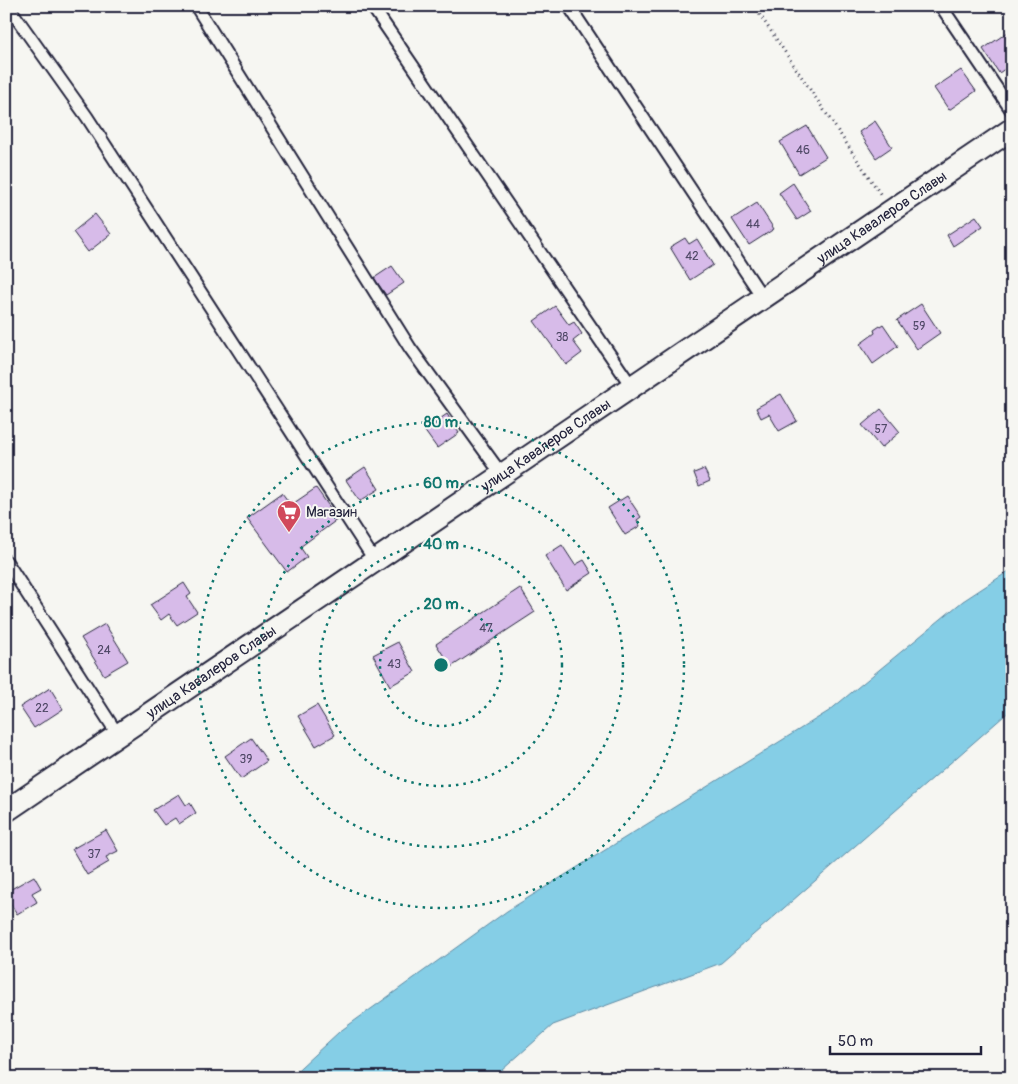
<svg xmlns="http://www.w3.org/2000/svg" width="1018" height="1084" viewBox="0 0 1018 1084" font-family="Pangolin,sans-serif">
<rect width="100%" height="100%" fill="#f6f6f2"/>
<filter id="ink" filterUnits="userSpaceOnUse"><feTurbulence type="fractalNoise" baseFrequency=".02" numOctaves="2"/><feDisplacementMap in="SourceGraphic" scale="10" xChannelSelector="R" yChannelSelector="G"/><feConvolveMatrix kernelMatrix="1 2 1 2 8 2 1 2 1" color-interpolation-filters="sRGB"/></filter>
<g filter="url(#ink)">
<polygon fill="#85cee6" stroke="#5d89a2" points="1012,569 1012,709 721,963 553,1025 493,1078 289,1078 339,1032 507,911 829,711 963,601"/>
<g fill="#d7bbe9" stroke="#22223b">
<polygon points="1011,30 1012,31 1012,64 999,73 983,49"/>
<polygon points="961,70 976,91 949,110 934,88"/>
<polygon points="875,121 892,147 876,158 859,132"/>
<polygon points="807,126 826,157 799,174 780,142"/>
<polygon points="793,183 811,211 797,220 779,193"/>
<polygon points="757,203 774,229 749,245 732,219"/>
<polygon points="95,214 111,234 88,252 73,232"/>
<polygon points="976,216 983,226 953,246 947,235"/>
<polygon points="685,238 689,244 697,239 713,265 690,280 670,247"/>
<polygon points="392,266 404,283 386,295 374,278"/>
<polygon points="921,304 940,333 917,349 897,320"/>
<polygon points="555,306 569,325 574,322 582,334 573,341 582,353 566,365 534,321"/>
<polygon points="883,324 898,346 873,364 860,344 875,333 874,330"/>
<polygon points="781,394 797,421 779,431 769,414 761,418 756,408"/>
<polygon points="881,409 900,432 881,448 862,425"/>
<polygon points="447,414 459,433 437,448 424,430"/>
<polygon points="365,467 379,489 360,501 346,480"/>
<polygon points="704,469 710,481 699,486 694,473"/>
<polygon points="316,488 338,519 300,547 307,557 287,572 247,518 282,493 291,505"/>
<polygon points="627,496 641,517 637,520 640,526 625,535 608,508"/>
<polygon points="562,545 575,565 584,560 592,573 566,590 545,556"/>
<polygon points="184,583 191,594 187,597 197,612 177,625 169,614 161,620 150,605"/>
<polygon points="520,588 535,612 451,667 436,644"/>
<polygon points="105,624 128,661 104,675 81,638"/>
<polygon points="398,642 415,672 390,686 373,655"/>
<polygon points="50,688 63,709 34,728 20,707"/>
<polygon points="317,705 335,735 316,746 298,716"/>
<polygon points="251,738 267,761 241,779 225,756"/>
<polygon points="179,794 186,805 190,803 196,813 179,824 175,818 164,825 153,810"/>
<polygon points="106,830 118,851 106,857 109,862 87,875 72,849"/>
<polygon points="34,876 41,888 32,893 37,902 17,914 6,896 6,892"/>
</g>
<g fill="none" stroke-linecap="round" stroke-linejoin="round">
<g stroke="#22223b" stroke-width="15">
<g id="service">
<polyline points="8,6 87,117 375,561"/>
<polyline points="196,6 410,348 502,475"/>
<polyline points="372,6 632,387"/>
<polyline points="569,6 763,298"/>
<polyline points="941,6 1012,111"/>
<polyline points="6,561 118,735"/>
</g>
</g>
<g stroke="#22223b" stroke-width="25">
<g id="minor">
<path id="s1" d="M6,811L1012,129"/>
</g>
</g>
<polyline stroke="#22223b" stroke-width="3" stroke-dasharray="1 4" stroke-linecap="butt" points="754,6 881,195"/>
<use href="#service" stroke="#f6f6f2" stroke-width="11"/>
<use href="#minor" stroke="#f6f6f2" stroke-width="21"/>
</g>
</g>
<g fill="none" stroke="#0f766e" stroke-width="2.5" stroke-dasharray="2.5 5">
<circle cx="441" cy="665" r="61"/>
<circle cx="441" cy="665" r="121"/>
<circle cx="441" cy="665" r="182"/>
<circle cx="441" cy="665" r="243"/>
</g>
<defs>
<g id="supermarket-pin" transform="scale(1.25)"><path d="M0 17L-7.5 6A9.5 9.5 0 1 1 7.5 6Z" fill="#d1495b" stroke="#f6f6f2"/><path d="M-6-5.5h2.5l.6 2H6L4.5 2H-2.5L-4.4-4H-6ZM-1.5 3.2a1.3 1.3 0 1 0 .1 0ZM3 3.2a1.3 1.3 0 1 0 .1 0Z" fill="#fff"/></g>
</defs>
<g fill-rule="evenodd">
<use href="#supermarket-pin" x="289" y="512"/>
</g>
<g text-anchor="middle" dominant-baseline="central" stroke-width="4" stroke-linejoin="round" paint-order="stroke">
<g font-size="12" fill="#4f4866">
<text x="803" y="150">46</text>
<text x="753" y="224">44</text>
<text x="692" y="256">42</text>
<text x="919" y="326">59</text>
<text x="562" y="337">38</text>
<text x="881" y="429">57</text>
<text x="486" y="628">47</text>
<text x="104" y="650">24</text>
<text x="394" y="664">43</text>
<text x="42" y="708">22</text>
<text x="246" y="759">39</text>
<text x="94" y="854">37</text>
</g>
<g font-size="15" fill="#22223b" stroke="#f6f6f2">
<text stroke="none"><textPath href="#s1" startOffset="1058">улица Кавалеров Славы</textPath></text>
<text stroke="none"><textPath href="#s1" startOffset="652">улица Кавалеров Славы</textPath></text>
<text stroke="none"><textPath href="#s1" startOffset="248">улица Кавалеров Славы</textPath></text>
</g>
<g font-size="15" fill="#22223b" stroke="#f6f6f2" text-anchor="start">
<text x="306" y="512">Магазин</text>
</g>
</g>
<circle cx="441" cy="665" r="8" fill="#0f766e" stroke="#f6f6f2" stroke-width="2.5"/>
<g font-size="15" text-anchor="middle" font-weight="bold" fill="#0f766e" stroke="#f6f6f2" stroke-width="4" stroke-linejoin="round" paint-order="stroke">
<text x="441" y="427">80 m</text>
<text x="441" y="488">60 m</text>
<text x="441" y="549">40 m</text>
<text x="441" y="609">20 m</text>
</g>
<rect width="1018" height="1084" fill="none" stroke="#f6f6f2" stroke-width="25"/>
<rect x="12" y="12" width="993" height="1059" fill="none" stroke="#22223b" stroke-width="2" filter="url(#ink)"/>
<path d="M830 1046v8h151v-8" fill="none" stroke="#22223b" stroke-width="2.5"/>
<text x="838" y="1046" font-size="15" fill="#22223b" stroke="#f6f6f2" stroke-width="4" paint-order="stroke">50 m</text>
</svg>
